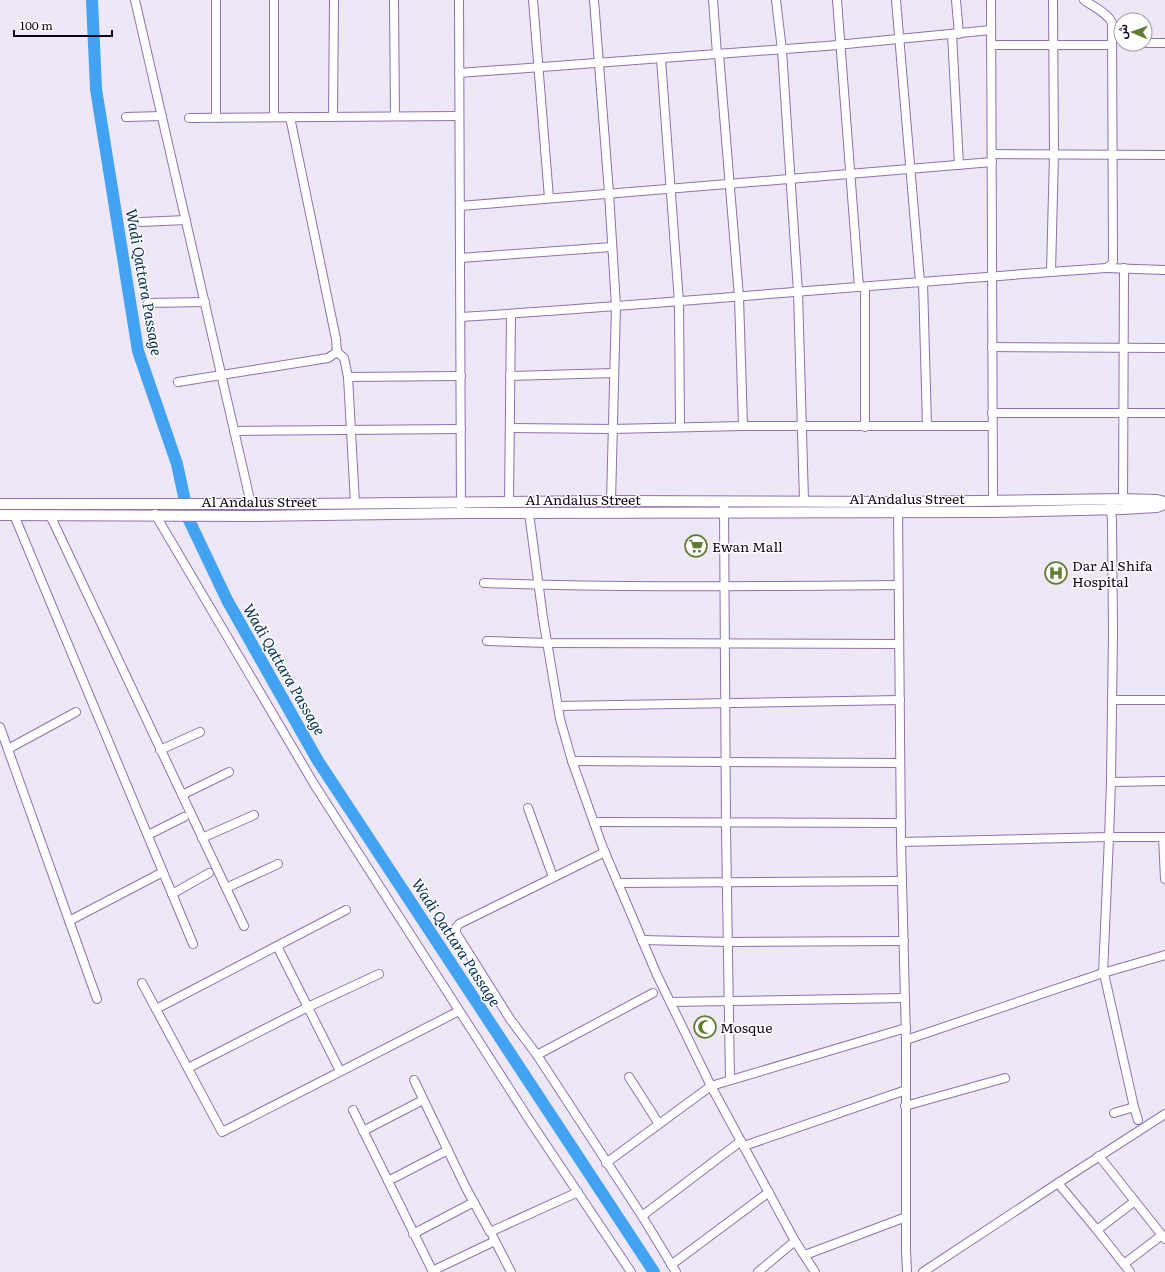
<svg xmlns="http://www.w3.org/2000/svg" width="1165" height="1272" viewBox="0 0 1165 1272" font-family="Literata,'Noto Sans Arabic',serif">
<rect width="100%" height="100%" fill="#eee7f6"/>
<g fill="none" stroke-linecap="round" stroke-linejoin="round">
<polyline stroke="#42a3f3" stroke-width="12" points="92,0 96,89 138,351 177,464 189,520 227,600 318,761 654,1272"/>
<g stroke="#9170b0" stroke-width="10">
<g id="minor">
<polyline points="135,0 251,504"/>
<polyline points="216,0 216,118"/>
<polyline points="274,0 274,117"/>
<polyline points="394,0 395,116"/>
<polyline points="459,0 461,513"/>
<polyline points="533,0 549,198"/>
<polyline points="594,0 609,193 616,306 611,501"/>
<polyline points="713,0 717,54"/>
<polyline points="776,0 782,50 798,292 804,501"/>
<polyline points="837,0 859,287"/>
<polyline points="896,0 920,282"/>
<polyline points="956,0 959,34"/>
<polyline points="991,0 993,500"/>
<polyline points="952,34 959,165"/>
<polyline points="1145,43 1165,43"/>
<polyline points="991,45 1112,45"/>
<polyline points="719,54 739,297 743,426"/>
<polyline points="661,59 679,302 680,427"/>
<polyline points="459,73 826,46 991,30"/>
<polyline points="126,117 162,116"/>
<polyline points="333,117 334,0"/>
<polyline points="189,118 459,116"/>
<polyline points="992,154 1165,155"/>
<polyline points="460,206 837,175 992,162"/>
<polyline points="141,222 186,220"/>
<polyline points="460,258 612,247"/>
<polyline points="1106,268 1165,270"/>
<polyline points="1051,272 1054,154 1053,0"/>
<polyline points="923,282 927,426"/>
<polyline points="148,303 205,302"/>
<path d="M461,317C676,303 891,283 1106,268C1110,266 1112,265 1113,261L1112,23C1108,13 1092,6 1084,0"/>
<polyline points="992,347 1165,348"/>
<polyline points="337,352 344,358 348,377 355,503"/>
<polyline points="510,376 614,373"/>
<polyline points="348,377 461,376"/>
<polyline points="178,382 328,358 337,352 336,339 290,117"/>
<polyline points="992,413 1165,413"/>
<polyline points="865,427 865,287"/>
<polyline points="510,428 612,429 743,426 992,426"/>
<polyline points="234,431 461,429"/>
<polyline points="1123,499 1124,268"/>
<polyline points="509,502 511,314"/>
<polyline points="1110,504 1112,520 1113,633 1111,782 1109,837 1103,973 1105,978 1134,1107 1114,1113"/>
<polyline points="724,507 726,828 730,1080"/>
<polyline points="898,507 901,842 906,1040 906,1250 907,1272"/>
<polyline points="529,513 543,618 560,719 572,761 603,848 657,975 711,1086 795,1241 815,1272"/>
<polyline points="155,514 314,784 530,1121 631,1272"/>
<polyline points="14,515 193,944"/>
<polyline points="50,515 244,926"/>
<path d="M484,583C622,588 760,586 898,585"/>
<polyline points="487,641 548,643 899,644"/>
<polyline points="1112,700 1165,700"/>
<polyline points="558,706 900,700"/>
<polyline points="0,727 97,999"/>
<polyline points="8,749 76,712"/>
<polyline points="160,750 200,732"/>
<polyline points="572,761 900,763"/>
<polyline points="1111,782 1165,781"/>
<polyline points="182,795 229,772"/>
<polyline points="528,808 553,877"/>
<polyline points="594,822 901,823"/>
<polyline points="148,835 184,817"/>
<polyline points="1163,837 1165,879"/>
<polyline points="202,838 254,815"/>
<polyline points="901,842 1109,837 1165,837"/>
<polyline points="605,852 459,924 456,928 456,933 510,1019 537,1055 642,1216 676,1272"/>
<polyline points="618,883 902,881"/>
<polyline points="226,888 278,864"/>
<polyline points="172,894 209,873"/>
<polyline points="69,921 163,872"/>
<polyline points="642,940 728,942 904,941"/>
<polyline points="277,946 340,1071"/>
<polyline points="142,983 222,1132 459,1011"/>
<polyline points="670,1002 905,998"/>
<polyline points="156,1009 346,910"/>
<polyline points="906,1040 1103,973 1165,955"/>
<polyline points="537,1055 653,993"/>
<polyline points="188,1068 308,1007 379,974"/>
<polyline points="629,1077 659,1124"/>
<polyline points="414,1080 466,1188 490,1232 578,1192"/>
<polyline points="905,1106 1005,1078"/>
<polyline points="1134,1107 1138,1120"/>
<polyline points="353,1110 433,1272"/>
<polyline points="363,1131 423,1100"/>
<polyline points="744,1146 906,1090"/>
<polyline points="1099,1156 1165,1239"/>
<polyline points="606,1163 711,1086 906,1028"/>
<polyline points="388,1181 448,1150"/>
<polyline points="1058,1183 1097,1230 1130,1272"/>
<polyline points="642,1216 741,1141"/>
<polyline points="1097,1230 1135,1201"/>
<polyline points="413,1234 474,1202"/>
<polyline points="493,1237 511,1272"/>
<polyline points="805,1255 906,1217"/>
<polyline points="1124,1264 1162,1235"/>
<polyline points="671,1265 769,1192"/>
<polyline points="432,1271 495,1241"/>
<polyline points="758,1272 795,1241"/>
<polyline points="923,1272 1055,1185 1165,1114"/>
</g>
</g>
<g stroke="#9170b0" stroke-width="12">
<g id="major">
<polyline points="0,504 301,504 611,501 898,502 1123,499 1156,500 1165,502"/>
<polyline points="0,515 251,516 461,513 992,512 1123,509 1157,507 1165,504"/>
</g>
</g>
<use href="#minor" stroke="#fff" stroke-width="8"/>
<use href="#major" stroke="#fff" stroke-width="10"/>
</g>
<defs>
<g id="supermarket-ring" transform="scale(1.15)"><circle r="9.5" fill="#fff" stroke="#617d32" stroke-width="1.5"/><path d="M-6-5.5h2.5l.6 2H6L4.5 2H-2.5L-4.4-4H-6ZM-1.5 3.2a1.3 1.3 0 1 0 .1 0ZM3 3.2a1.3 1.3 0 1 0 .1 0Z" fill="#617d32"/></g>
<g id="hospital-ring" transform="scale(1.15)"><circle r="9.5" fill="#fff" stroke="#617d32" stroke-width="1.5"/><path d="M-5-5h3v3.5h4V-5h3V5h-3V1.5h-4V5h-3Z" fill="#617d32"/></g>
<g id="mosque-ring" transform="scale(1.15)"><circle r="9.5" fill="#fff" stroke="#617d32" stroke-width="1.5"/><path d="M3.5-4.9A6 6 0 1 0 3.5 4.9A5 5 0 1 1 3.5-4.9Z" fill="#617d32"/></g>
</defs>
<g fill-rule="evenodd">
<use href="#supermarket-ring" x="696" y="546"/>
<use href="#hospital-ring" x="1056" y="573"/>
<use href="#mosque-ring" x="705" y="1027"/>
</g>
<g text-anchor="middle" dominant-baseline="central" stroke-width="3" stroke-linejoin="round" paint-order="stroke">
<g font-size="14" fill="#12061d" stroke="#fff">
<text x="907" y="498">Al Andalus Street</text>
<text x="583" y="499">Al Andalus Street</text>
<text x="259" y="501">Al Andalus Street</text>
</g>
<g font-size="14" fill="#12061d" stroke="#fff" text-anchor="start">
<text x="712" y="546">Ewan Mall</text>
<text x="1072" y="565">Dar Al Shifa<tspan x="1072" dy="16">Hospital</tspan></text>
<text x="720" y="1027">Mosque</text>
</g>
<g font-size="15" font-style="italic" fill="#07304f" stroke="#fff">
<text transform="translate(145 282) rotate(80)">Wadi Qattara Passage</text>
<text transform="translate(285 669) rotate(60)">Wadi Qattara Passage</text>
<text transform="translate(457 942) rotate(57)">Wadi Qattara Passage</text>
</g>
</g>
<g transform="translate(1133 32) rotate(272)"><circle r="19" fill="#ffffff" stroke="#a09ba5"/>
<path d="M0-3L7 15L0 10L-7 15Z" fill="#617d32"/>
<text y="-6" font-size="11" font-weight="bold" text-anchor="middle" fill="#12061d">ش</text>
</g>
<path d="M14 30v6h98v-6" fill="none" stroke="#12061d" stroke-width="2"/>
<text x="20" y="30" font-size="12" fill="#12061d" stroke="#ffffff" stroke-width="3" paint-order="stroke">100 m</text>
</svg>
